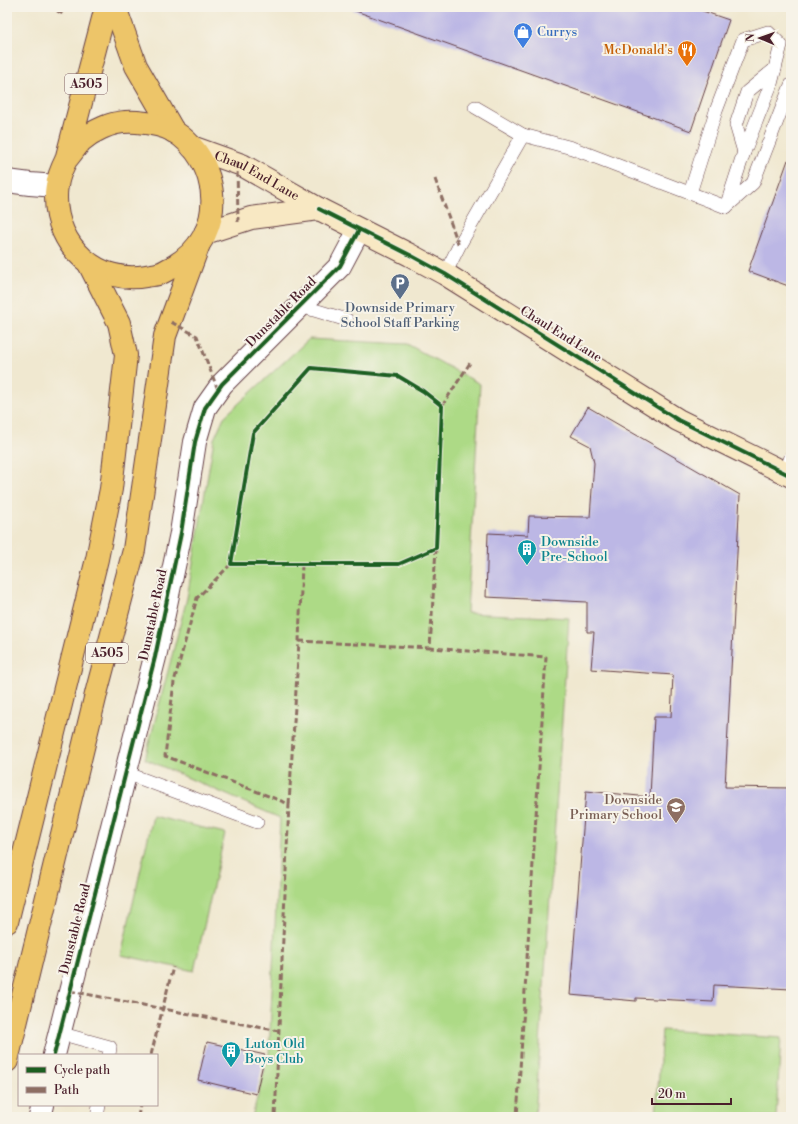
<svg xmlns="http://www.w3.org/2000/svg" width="798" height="1124" viewBox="0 0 798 1124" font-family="'Libre Bodoni',serif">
<rect width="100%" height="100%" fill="#f7f3e8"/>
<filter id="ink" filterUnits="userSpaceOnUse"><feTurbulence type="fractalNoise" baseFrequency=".025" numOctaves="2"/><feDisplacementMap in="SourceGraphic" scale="8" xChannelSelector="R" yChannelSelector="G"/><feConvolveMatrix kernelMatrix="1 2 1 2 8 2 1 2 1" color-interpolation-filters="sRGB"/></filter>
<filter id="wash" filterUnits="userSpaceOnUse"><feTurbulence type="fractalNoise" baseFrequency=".012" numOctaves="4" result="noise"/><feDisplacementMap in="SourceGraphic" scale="16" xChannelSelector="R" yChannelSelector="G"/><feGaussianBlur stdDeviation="0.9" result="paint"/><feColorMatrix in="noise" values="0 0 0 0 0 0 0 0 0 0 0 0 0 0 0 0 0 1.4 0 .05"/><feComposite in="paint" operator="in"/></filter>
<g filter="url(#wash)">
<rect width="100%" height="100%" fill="#f0e8d0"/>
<g fill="#adda86" stroke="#7c7c58">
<polygon points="309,339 407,344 480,384 467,613 569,618 535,1117 252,1117 269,1054 280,818 145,759 187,598 214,439 224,417"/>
<polygon points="153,816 225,833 194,971 121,955"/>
<polygon points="662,1030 781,1038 776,1117 656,1117"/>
</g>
<g id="blocks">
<g fill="#bcb7e5">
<polygon points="354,7 691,7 729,20 691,131 353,10"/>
<polygon points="788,160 791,161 791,287 748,271"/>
<polygon points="588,407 740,495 725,787 791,788 791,989 714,985 713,1002 636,998 636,1001 570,995 586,791 650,797 654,717 671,717 673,675 591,669 594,632 587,632 587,602 486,597 488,533 528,535 529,516 590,517 594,463 590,446 571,436"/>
<polygon points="207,1042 265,1055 256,1094 198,1080"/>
</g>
</g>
</g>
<g filter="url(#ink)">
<use href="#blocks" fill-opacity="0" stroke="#633d44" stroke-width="1"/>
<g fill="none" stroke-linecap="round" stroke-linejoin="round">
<g stroke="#633d44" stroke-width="14">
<g id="lane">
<polyline points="475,107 523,135 572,148 726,207"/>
<polyline points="744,152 736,125 747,92 775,69"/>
<polyline points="690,193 716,111 743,40 768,32 781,45 771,84 744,152 726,207"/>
<polyline points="726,207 753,183 791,85"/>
<polyline points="445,274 459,246 523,135"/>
<polyline points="301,306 347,320"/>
<polyline points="785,473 791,457"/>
<polyline points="126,773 257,822"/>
<polyline points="59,1033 110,1047 109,1055"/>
<polyline points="97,1117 99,1105"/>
</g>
</g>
<g stroke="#633d44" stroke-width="24">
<g id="street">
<polyline points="7,181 30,184 56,186"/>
<polyline points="54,1055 155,657 181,533 195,442 205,408 222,384 340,266 359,230"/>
<polyline points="40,1117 43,1105"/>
</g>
</g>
<g stroke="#633d44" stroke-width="24">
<g id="secondary">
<path id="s1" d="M192,147L242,165L319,209L410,255L445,274L678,420L791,476"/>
<polyline points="205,233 251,218 319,209"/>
</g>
</g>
<g stroke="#633d44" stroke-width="24">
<g id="primary">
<polyline points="115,7 136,66 174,132"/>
<path d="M66,160C71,154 76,147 81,141C87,136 95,131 102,128C112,123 126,121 137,122C150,123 164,125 175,132C208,154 222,197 205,234C198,248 185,260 171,268C168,269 164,272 161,273C156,275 151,275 146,276C98,285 56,246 56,198C56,194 56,190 57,186C58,177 62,168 66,160L106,7"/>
<polyline points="7,922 97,559 111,489 126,355 119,323 89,264"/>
<polyline points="7,1061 97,690 134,550 165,336 199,244"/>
</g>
</g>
<use href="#lane" stroke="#fff" stroke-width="13"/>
<use href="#street" stroke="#fff" stroke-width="22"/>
<use href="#secondary" stroke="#f8e8c3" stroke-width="22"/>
<use href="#primary" stroke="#edc569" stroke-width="22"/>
<g stroke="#8d6e63" stroke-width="3" stroke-dasharray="6 3" stroke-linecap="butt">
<polyline points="49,7 65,15"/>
<polyline points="237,163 238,222"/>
<polyline points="435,179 459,246"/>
<polyline points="171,322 197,336 218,390"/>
<polyline points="442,406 470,363"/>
<polyline points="436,548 430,648 546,657 517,1117"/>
<polyline points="231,564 197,598 174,682 165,756 289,804 275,1117"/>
<polyline points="299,641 430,648"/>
<polyline points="289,804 299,641 302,564"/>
<polyline points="70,991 279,1031"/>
<polyline points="151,1055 173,967"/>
<polyline points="138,1117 140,1105"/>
</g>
<g stroke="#f7f3e8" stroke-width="6">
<g id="cycleway">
<polyline points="319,209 410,255 445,274 678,420 791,476"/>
<polygon points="311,368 398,376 423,391 442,406 436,548 399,564 231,564 253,433"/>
<polyline points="54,1055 155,657 181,533 195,442 205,408 222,384 340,266 359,230"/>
</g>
</g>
<use href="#cycleway" stroke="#1b5e20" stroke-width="4"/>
</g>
</g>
<defs>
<g id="shop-pin" transform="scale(1)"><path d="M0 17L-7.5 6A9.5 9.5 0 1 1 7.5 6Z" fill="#3f7fe0" stroke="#f7f3e8"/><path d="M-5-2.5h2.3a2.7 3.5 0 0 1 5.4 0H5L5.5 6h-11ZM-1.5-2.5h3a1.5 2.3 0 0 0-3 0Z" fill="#fff"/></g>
<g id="restaurant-pin" transform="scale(1)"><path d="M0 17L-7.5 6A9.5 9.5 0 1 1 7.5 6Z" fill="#e8710a" stroke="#f7f3e8"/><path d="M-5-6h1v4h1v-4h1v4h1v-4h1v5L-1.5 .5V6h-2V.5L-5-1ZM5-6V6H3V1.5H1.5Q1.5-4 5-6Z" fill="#fff"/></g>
<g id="parking-pin" transform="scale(1)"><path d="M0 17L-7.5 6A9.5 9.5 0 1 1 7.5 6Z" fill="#5c6f8a" stroke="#f7f3e8"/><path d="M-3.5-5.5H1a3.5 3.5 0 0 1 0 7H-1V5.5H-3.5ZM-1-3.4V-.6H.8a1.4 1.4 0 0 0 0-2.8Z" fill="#fff"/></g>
<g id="building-pin" transform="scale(1)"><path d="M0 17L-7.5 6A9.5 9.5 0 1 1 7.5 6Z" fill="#0f9aa8" stroke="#f7f3e8"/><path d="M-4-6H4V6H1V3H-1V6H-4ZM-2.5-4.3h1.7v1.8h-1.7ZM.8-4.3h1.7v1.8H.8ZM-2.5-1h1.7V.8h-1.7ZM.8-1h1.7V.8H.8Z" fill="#fff"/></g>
<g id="school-pin" transform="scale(1)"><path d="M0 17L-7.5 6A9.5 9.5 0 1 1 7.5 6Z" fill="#8d6e63" stroke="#f7f3e8"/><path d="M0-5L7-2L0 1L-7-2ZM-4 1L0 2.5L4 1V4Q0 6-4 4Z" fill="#fff"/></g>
</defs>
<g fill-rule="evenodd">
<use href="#shop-pin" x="523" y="32"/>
<use href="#restaurant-pin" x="687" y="50"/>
<use href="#parking-pin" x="400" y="283"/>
<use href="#building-pin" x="527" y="549"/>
<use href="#school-pin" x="676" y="807"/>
<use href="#building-pin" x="231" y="1051"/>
</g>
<g text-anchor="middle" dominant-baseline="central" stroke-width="4" stroke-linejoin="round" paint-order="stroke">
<g fill="#f7f3e8" stroke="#7e5f64" stroke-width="1">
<rect x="65" y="74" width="42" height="20" rx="3"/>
<rect x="86" y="643" width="42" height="20" rx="3"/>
</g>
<g font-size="12" font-weight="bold" fill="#4a1f2b">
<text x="86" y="84">A505</text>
<text x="107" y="653">A505</text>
</g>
<g font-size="13" fill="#366cbe" stroke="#f7f3e8" text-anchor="start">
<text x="537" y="32">Currys</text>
</g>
<g font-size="13" fill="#c56008" stroke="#f7f3e8" text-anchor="end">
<text x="673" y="50">McDonald's</text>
</g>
<g font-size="13" fill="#4a1f2b" stroke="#f7f3e8">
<text stroke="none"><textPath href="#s1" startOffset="71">Chaul End Lane</textPath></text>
<text transform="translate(281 312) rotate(-45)">Dunstable Road</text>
<text transform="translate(561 334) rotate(32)">Chaul End Lane</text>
<text transform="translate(153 615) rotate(-78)">Dunstable Road</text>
<text transform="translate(75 929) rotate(-76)">Dunstable Road</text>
</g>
<g font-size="13" fill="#4e5e75" stroke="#f7f3e8">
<text x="400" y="308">Downside Primary<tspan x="400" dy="15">School Staff Parking</tspan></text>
</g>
<g font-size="13" fill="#0d838f" stroke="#f7f3e8" text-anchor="start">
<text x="541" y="542">Downside<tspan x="541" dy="15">Pre-School</tspan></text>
<text x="245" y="1044">Luton Old<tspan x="245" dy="15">Boys Club</tspan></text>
</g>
<g font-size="13" fill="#785e54" stroke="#f7f3e8" text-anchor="end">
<text x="662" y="800">Downside<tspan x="662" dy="15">Primary School</tspan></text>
</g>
</g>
<rect width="798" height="1124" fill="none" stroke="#f7f3e8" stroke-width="24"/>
<rect x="18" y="1054" width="140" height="52" fill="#f7f3e8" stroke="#b29e9c"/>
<rect x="26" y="1067" width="20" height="6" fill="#1b5e20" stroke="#b29e9c"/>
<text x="54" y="1074" font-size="12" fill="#4a1f2b">Cycle path</text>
<rect x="26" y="1087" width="20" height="6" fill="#8d6e63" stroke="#b29e9c"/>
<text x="54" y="1094" font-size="12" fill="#4a1f2b">Path</text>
<g transform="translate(760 38) rotate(272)" stroke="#f7f3e8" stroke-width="3" paint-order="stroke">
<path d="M0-3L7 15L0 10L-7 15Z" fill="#4a1f2b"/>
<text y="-6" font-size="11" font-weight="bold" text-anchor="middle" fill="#4a1f2b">N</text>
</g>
<path d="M652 1098v6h79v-6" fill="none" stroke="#4a1f2b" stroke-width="2"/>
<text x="658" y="1098" font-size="12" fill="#4a1f2b" stroke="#f7f3e8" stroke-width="3" paint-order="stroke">20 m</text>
</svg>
